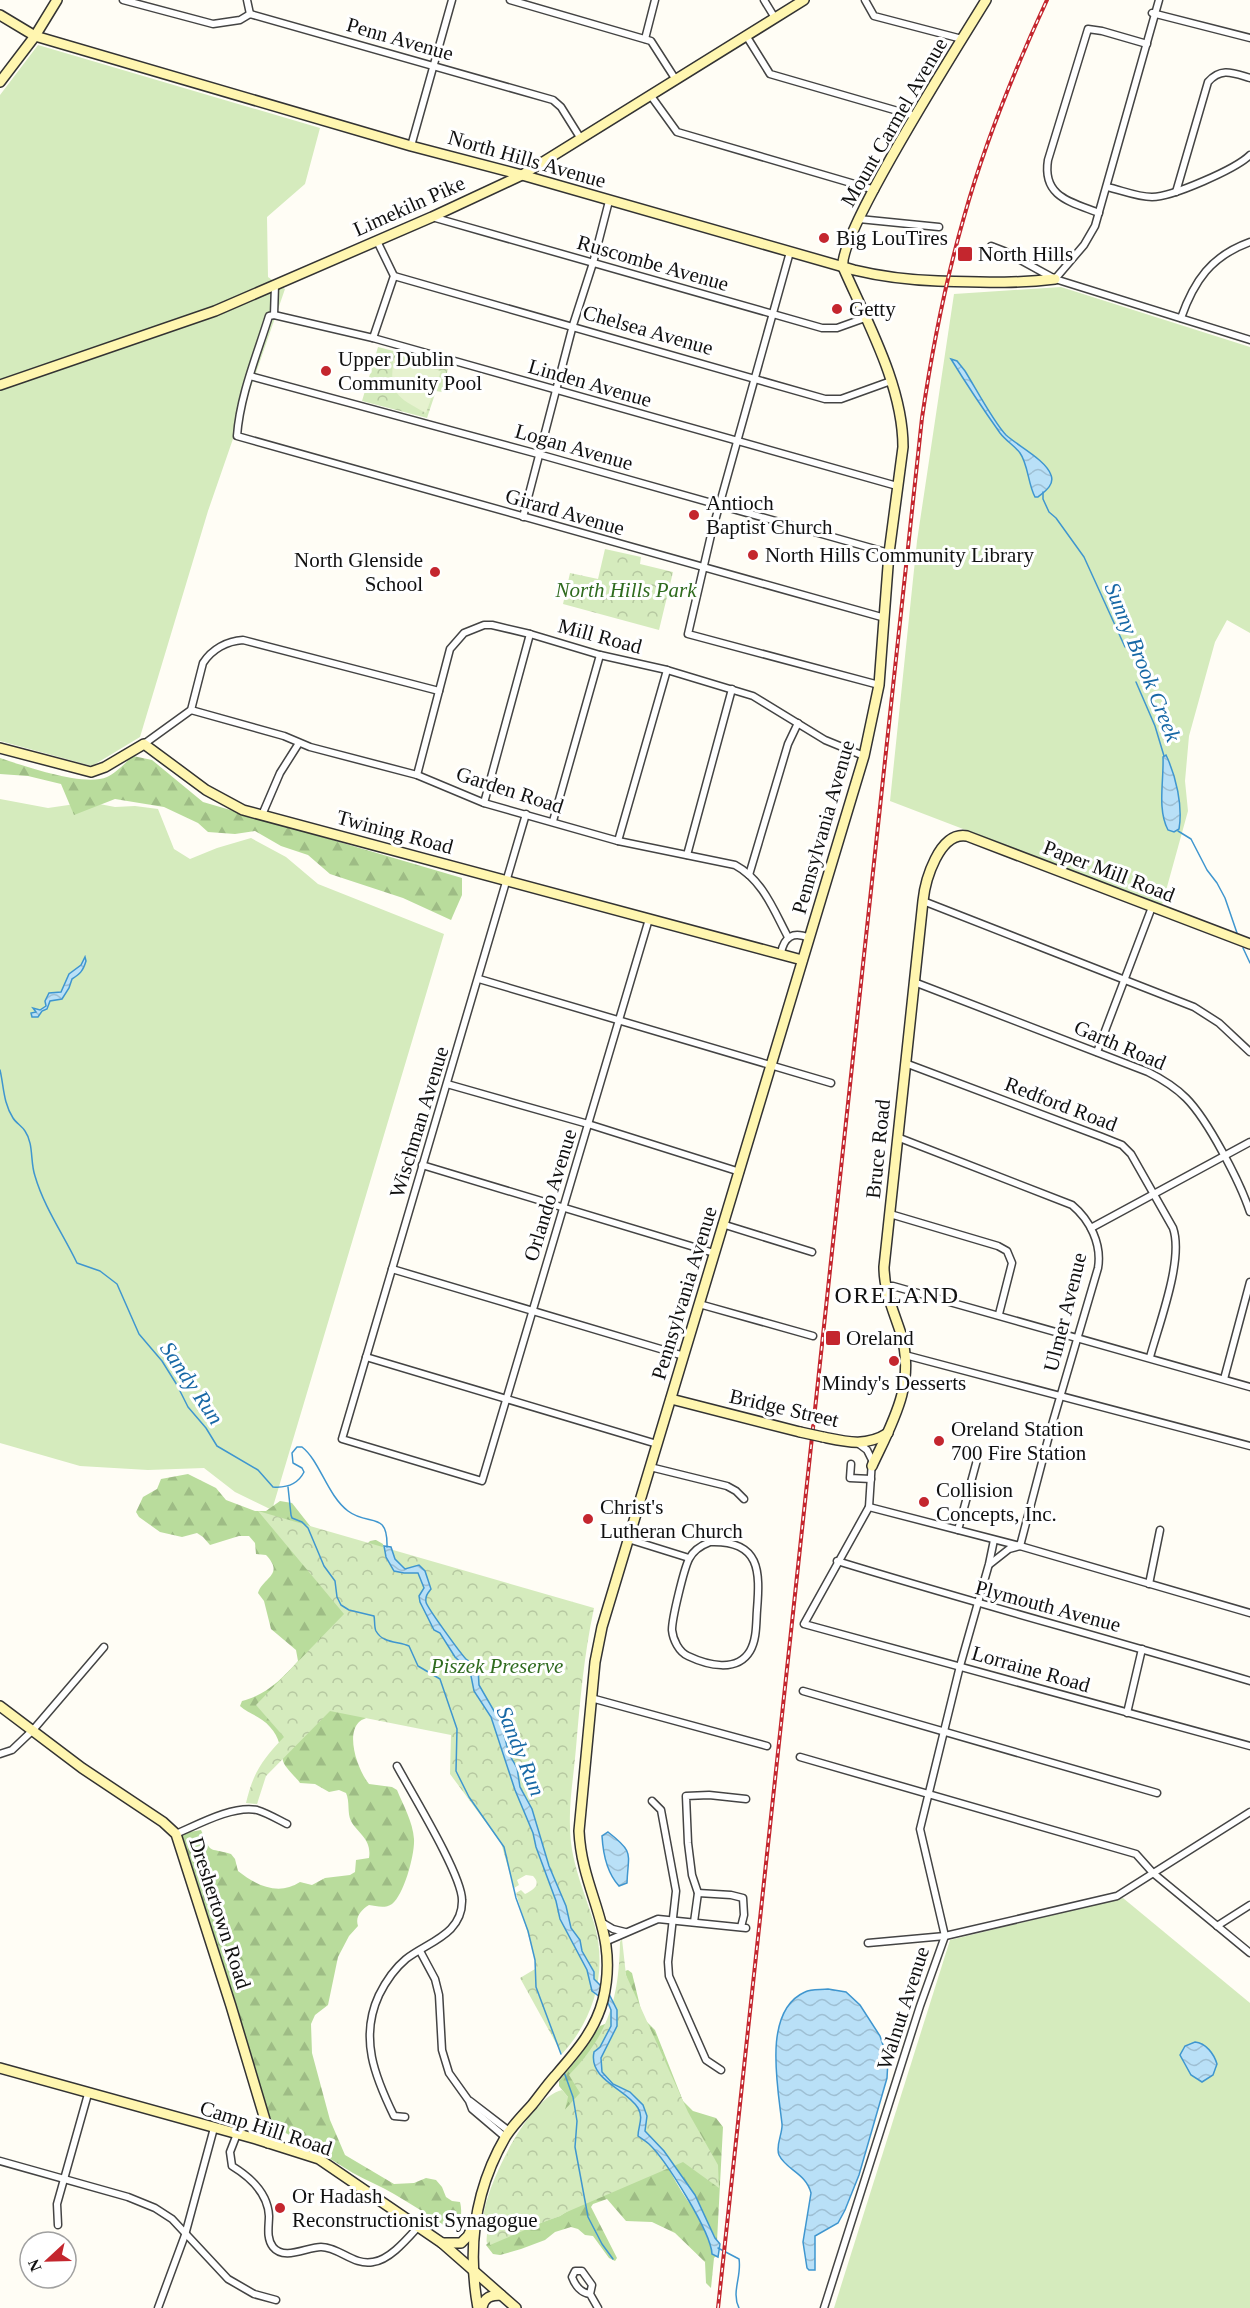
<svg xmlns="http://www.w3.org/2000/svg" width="1250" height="2308" viewBox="0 0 1250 2308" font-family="'Times New Roman',serif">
<defs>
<pattern id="forest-firs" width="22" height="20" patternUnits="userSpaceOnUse" patternTransform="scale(1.5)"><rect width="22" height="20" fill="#b9dc9c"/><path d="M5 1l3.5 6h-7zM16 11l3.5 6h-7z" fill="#9ebc85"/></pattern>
<pattern id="park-crowns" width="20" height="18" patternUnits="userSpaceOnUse" patternTransform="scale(1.5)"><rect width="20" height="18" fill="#d5ebbd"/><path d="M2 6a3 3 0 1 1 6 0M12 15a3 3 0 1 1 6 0" fill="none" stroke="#b6c8a1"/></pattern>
<pattern id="water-waves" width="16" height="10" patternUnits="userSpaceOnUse" patternTransform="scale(1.5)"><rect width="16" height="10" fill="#b9e0f7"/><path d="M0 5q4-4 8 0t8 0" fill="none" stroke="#9ebfd3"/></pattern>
</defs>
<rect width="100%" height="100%" fill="#fffdf5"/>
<g fill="#d5ebbd">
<polygon points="38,45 320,128 305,184 267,217 268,277 285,289 208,511 140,737 92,766 0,741 0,95"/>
<polygon points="1061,287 1250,347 1250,633 1227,620 1215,642 1189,736 1185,781 1188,811 1162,905 890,801 917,541 954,294"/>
<polygon points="0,799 48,808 89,802 115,807 135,806 158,809 174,849 190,859 217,848 251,838 286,857 318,884 444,934 272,1510 235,1492 204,1468 148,1470 80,1466 0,1443"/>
<polygon points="1123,1898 1250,2003 1250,2308 834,2308 950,1940"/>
<path d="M562,2090L568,2097L571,2209L560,2216L487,2243C486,2240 487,2237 487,2234C487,2229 483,2227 483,2221C484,2188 529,2097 562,2090Z"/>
</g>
<g fill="url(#forest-firs)">
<path d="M133,756L152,760L203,802L462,878V895L451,920L403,898L330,874L308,855L281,846L255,831L235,834L208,832L198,823L164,807L115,799L74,815L61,784L28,776L0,774V758C24,766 84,787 107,777C116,773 125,763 133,756Z"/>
<path d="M188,1474L216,1488L226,1500L255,1511H266L280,1501L292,1503L314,1531L366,1545L370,1541L376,1540L383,1544L384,1551L371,1716C367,1718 362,1719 359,1722C345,1736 359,1772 369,1784L392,1787L397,1790C403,1805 413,1822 414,1839C415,1854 404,1895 392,1904C385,1909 376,1906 369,1905C361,1910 355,1917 358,1926L349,1936L338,1957L328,2005L315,2015L311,2024L312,2053L330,2120L345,2155L394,2184L414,2183L426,2178L436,2180L442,2187L446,2197L452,2201L460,2202C463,2214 461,2231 445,2226C429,2215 411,2204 394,2194C381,2186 367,2181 353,2173C327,2157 302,2141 274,2127L260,2092L179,1836L184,1833L201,1830C212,1855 207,1847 231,1854L235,1859L238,1871C257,1886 279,1896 300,1882L312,1885L325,1878L350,1875L355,1872L356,1860L369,1858C372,1839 358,1834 351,1821C347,1813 350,1801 346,1793L339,1790L329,1792L315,1784L300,1783C296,1777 285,1768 283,1761C280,1747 280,1738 270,1727C262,1717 249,1714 240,1706L242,1701C266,1695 282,1679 298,1661L296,1650L271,1629L264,1601L258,1593C263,1577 285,1575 266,1555L256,1554L255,1543L249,1536H239L210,1545L203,1537L197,1533L182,1537L160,1532L139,1517L136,1512L143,1497L157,1489L161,1479Z"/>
<polygon points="628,1970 632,1973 641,2010 646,2021 655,2030 683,2101 693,2111 716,2118 723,2127 717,2241 693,2192 672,2164 625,1971"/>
<path d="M612,2021C633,2078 650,2140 682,2192C694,2211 711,2230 712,2254L716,2256L714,2258L711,2288L706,2283L705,2262L675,2233L652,2222L626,2221L607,2199L593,2204L591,2207L617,2258L615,2261L609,2258L593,2236L585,2235L578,2229L571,2227L555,2232L545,2240L521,2249L500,2255L493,2254L486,2245L490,2241L560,2216L571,2209L565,2110L568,2097L559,2086V2081L578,2058L600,2026Z"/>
</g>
<g fill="url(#park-crowns)">
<polygon points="378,347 449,365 442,392 436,391 427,418 362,401"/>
<polygon points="605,549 641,557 640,564 673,572 659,630 563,604 570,573 598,579"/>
<path d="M258,1511L594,1608C584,1655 580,1701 576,1748C574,1774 569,1800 570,1826C570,1861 584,1890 594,1923C608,1970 595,2018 562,2054L520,1978L535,1969V1958L516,1893L521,1890L525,1894C533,1890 542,1885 533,1876L526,1875L517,1880L519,1885L514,1888L501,1843L450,1774L451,1735L330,1711L266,1776L257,1804L246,1803C253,1773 262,1760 284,1737L256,1705L344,1614Z"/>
<path d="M622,1939L626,1975L688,2112L718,2165L719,2188L683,2162L490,2245C489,2210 499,2161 519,2132C524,2126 530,2120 535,2114L550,2126L580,2093L569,2075C609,2034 619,1998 620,1942Z"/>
</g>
<path fill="#e6f2cf" d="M394,358L441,371L426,413C397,397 388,394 394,358Z"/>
<g fill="url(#water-waves)" stroke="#3f96cf" stroke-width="1.5">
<path d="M951,359L957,361L965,371C975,387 994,423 1006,435C1018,446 1046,460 1051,475C1055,485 1044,492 1038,497H1035C1028,484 1028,464 1020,453C1015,446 1006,441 1000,433C983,409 967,385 951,359Z"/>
<path d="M1166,755C1176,776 1183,806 1179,829L1174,832L1168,830C1157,809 1164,781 1163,757Z"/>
<path d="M85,957L86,961C83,971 80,974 72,979L69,988L62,999L50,1001L47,1009L42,1011L38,1017H32L31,1013L36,1012L33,1008L40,1010L46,1006L45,1001L49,993L61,992L69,974L81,965Z"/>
<path d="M384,1546L391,1547L395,1559L405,1569L419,1565L425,1571L431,1589C428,1593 425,1596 426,1602C426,1606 463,1657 467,1660C472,1663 474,1664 478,1668L479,1685L501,1723L509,1754L517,1768L520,1787L532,1809L549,1866L566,1906L571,1928L580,1940L582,1951L594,1972V1979L609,1994L617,2010V2026L601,2058L602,2072L613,2084L630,2092L643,2105L647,2116L645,2131L664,2151L695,2195L715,2238L720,2244L718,2257L712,2254C711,2232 666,2160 649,2144C646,2141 642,2139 638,2136C638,2126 644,2118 638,2108C627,2089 588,2080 594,2052L600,2047L611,2026V2010L608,2003L592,1991L587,1970L560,1919L556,1901L536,1847L533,1833L515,1790L491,1717L474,1691L470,1671L455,1657L440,1633L434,1630L420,1602L419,1596L424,1588L418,1573H404L394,1571L386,1557Z"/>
<path d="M608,1832C635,1853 628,1853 627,1883L619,1886C607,1873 603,1853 602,1836Z"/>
<path d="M828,1989L846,1992L860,2005L880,2036L888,2060L887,2078L859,2175L845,2210L838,2223L815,2236V2270H809L807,2268L803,2242L811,2193C806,2173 786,2170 779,2155C775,2146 783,2133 782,2124C778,2087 762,2011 805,1992C811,1989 821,1990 828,1989Z"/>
<path d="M1195,2042C1206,2043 1214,2054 1217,2064L1213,2075L1202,2082L1191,2075L1180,2055L1185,2046Z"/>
</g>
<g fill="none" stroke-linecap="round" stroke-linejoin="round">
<g stroke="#3f96cf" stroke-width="1.5">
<polyline points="1043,492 1043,499 1049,512 1056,518 1084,557 1125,647"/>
<polyline points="1136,682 1155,726 1164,756"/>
<polyline points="1178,831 1191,839 1207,870 1217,883 1225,898 1237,933"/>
<polyline points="1243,948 1250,963"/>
<path d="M0,1070C4,1087 3,1102 13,1118C16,1123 22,1126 25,1131C34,1144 30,1162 35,1176C44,1207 63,1234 77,1263L100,1271L117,1284L139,1334L162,1361L177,1385L188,1407L206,1428L217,1446L258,1470L273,1487C286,1488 298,1484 304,1472L302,1468L293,1463L292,1453L297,1447H302C320,1461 327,1495 348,1511C369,1527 388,1510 387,1547"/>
<path d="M288,1487L291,1515L292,1518L302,1522L308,1528L324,1566L335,1581L337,1597L341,1605L349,1610L374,1616C375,1620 374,1627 376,1631C383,1644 399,1641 409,1646L418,1666L440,1679L457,1729L456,1771L469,1797L504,1847L516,1898L528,1931L535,1960L536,1987L561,2054"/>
<polyline points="564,2072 573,2097 577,2121 575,2147 588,2217 602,2244 613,2259"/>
<path d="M718,2248L739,2259C742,2276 731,2292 739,2308"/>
</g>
<g stroke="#444" stroke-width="9">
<g id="street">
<polyline points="123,0 213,24 240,20 250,14 553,100 561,107 581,139"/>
<polyline points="247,0 250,14"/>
<polyline points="510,0 651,41 676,80"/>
<polyline points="764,0 775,18"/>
<polyline points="865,0 874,16 962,39"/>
<polyline points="1152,13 1250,38"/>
<polyline points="747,37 770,74 915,116"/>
<polyline points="645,39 655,0"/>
<polyline points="651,96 677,132 875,190"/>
<polyline points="411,146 452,0"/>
<path d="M1107,187C1121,190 1137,197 1152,197C1172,197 1236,169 1250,155"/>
<path d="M1176,192L1208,82C1221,67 1233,73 1250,78"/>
<path d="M1099,213C1071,202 1042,197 1048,160L1088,29L1102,31L1147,44"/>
<polyline points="432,217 822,328 837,328 865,318"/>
<polyline points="859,219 939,227"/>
<polyline points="991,246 1004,251 1055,279 1250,340"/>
<polyline points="790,252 711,535 688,634 879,685"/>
<polyline points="394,276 825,399 841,399 891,381"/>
<polyline points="1055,279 1084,245 1095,226 1159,0"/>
<path d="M275,285L274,315L269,316C257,355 240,395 237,436L885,618"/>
<polyline points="274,315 373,338 897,486"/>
<path d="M1181,318C1194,281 1211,256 1250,242"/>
<polyline points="373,338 394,276 377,241"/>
<polyline points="250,376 538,454 889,553"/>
<polyline points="523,517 573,325 593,263 609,201"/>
<path d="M191,710L284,736L310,747L417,775L484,803L618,841L735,865C763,880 774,911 788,937"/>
<path d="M144,744L191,710L203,663C212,649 227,641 243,640L439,691"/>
<polyline points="417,775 450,649 464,633 484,625 492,625 530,634 600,655 667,670 753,696 825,740 864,756"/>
<polyline points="484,803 530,634"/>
<polyline points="526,814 342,1439 482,1481 649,919"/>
<polyline points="262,815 280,773 299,743"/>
<polyline points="553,821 600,655"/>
<polyline points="618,841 667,670"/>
<polyline points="687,855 732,689"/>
<polyline points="749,875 788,744 798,723"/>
<polyline points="923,901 1194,1007 1219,1023 1250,1052"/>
<path d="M781,953C784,937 793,931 809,938"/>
<polyline points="479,979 831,1083"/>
<path d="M914,982L1148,1072C1162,1079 1175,1087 1186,1098C1208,1120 1240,1182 1250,1212"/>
<polyline points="1097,1052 1152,907"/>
<path d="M905,1063L1102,1137L1122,1145L1131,1154L1173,1228C1184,1259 1159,1324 1150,1357"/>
<polyline points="447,1084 588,1124 740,1172"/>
<path d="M897,1137L1072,1205C1090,1220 1102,1244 1098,1268L1051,1428L1020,1546L1009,1549L990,1564"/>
<polyline points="422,1165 714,1253"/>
<polyline points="890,1214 998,1246 1007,1251 1012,1263 999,1314"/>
<polyline points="722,1224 812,1252"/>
<polyline points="1091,1228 1250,1142"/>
<polyline points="392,1269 684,1356"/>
<polyline points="886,1286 893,1286 1250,1387"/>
<polyline points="699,1304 813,1336"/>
<polyline points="905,1355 1250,1446"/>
<polyline points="366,1357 657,1444"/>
<polyline points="1224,1379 1250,1282"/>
<polyline points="859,1444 867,1450 872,1460 869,1507 804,1624 1250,1746"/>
<polyline points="851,1464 850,1478 871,1479"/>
<polyline points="650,1467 727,1486 736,1491 744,1499"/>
<polyline points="869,1507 1020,1546 1250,1613"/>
<polyline points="958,1530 977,1460"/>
<polyline points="628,1539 689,1558"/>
<path d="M710,1542C761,1540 760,1572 757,1610C756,1623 757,1639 750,1651C737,1673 707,1665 688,1656C679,1652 673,1640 672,1630C672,1618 684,1569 689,1559C693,1551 702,1545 710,1542Z"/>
<path d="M837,1561C974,1603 1113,1640 1250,1681"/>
<polyline points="1149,1584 1160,1530"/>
<polyline points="803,1691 1157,1793"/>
<polyline points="591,1698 767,1746"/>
<polyline points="1127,1713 1142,1649"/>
<polyline points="0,1754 12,1750 33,1730 104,1647"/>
<polyline points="800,1757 1136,1854 1153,1873 1250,1953"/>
<path d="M397,1766C411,1792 462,1875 462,1900C463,1934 428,1942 406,1959C394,1969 386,1981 379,1995C359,2038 375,2077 394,2116L405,2117"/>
<polyline points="652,1801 661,1810 676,1891 668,1962 669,1976 706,2060 721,2070"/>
<path d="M176,1834C197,1825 233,1805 257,1810C267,1813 277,1819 287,1824"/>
<polyline points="698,1893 731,1895 743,1898 744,1915 741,1927"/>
<polyline points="694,1922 698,1893 692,1875 688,1843 686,1796 709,1795 746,1799"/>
<polyline points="603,1923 613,1929 625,1932"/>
<polyline points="1217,1926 1250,1905"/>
<polyline points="607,1941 658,1919 746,1928"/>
<polyline points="868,1943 945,1936 1117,1896 1250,1812"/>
<polyline points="420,1951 435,1979 439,1995 442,2050 449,2073 469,2101 472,2109 505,2137"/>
<polyline points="470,2101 509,2131"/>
<path d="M237,2134L230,2152L232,2166C250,2177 268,2193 269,2216C269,2226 266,2238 273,2247C284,2261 307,2247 321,2247C339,2247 354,2266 373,2262C390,2260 408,2238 419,2226"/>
<polyline points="0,2161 128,2197 155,2208 172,2219 228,2279 254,2294 276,2300"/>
<polyline points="58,2225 57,2204 88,2094"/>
<path d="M590,2294L592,2285L582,2271H575L572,2277C575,2285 581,2293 590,2294L598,2308"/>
<polyline points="158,2308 185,2235 214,2128"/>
<polyline points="824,2308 920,2006 945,1936 920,1829 960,1666 989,1564 994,1540"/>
</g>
</g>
<g stroke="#333" stroke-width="12">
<g id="secondary">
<path d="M0,15L35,36L411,146L522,175L854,270C883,277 909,280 938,281C979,282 1014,284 1055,279"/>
<polyline points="0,82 35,36 57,0"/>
<polyline points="0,385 215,311 432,217 522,175 804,0"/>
<polyline points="0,748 91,772 105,767 144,744 206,790 243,810 802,960"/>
<polyline points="671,1399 800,1432"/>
<path d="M823,1437C847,1442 866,1447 888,1433"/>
<path d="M872,1466C892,1423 916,1384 901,1334C894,1312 884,1291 884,1267L923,901C925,881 939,831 967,836L1250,944"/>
<polyline points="0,1706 82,1768 163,1822 176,1834 231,2006 269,2133 268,2143"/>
<polyline points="0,2068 256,2139 319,2159 442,2243 516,2308"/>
<polyline points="442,2243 461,2243 468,2236 473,2226"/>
<path d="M478,2308C467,2248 475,2189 506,2136C513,2125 523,2115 532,2105C540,2095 547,2085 555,2076C575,2053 595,2031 603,2000C620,1931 582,1895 579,1831L595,1662L602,1627L864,756L879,685L889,553L903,447C903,386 867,322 843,267C837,235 963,38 986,0"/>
<path d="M482,2308C484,2297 491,2295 501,2295"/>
</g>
</g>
<use href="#street" stroke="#fff" stroke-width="6"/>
<use href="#secondary" stroke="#fff6b0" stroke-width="9"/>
<g stroke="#c4262e" stroke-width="4">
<path id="rail" d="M718,2308L922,418C932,350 945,283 964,217C985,142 1014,71 1047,0"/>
</g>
<use href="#rail" stroke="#fff" stroke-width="1.5" stroke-dasharray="4.5" stroke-linecap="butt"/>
<g stroke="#333" stroke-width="12" stroke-linecap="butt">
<polyline id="secondary-bridge" points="800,1432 823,1437"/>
</g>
<use href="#secondary-bridge" stroke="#fff6b0" stroke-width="9"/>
</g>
<g fill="#c4262e" stroke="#fff" stroke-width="2">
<circle cx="824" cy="238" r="6"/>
<rect x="957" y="246" width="16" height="16" rx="3"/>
<circle cx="837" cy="309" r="6"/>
<circle cx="326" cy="371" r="6"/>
<circle cx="694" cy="515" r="6"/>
<circle cx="753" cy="555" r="6"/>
<circle cx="435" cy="572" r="6"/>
<rect x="825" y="1330" width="16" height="16" rx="3"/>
<circle cx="894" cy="1361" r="6"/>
<circle cx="939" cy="1441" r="6"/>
<circle cx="924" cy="1502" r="6"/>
<circle cx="588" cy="1519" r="6"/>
<circle cx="280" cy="2208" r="6"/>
</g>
<g text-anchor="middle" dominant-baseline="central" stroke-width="6" stroke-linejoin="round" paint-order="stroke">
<g font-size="21" fill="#111" stroke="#fff">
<text transform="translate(400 39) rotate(16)">Penn Avenue</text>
<text transform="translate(894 122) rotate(-60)">Mount Carmel Avenue</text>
<text transform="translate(527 159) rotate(16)">North Hills Avenue</text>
<text transform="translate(409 206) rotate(-24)">Limekiln Pike</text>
<text transform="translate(653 263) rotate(16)">Ruscombe Avenue</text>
<text transform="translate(648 330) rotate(16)">Chelsea Avenue</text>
<text transform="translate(590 383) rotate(16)">Linden Avenue</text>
<text transform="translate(574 447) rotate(16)">Logan Avenue</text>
<text transform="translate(565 512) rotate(16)">Girard Avenue</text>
<text transform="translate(600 636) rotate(15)">Mill Road</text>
<text transform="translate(510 790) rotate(18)">Garden Road</text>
<text transform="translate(823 827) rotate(-74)">Pennsylvania Avenue</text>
<text transform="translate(395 832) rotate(15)">Twining Road</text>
<text transform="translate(1109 871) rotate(21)">Paper Mill Road</text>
<text transform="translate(1120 1045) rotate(23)">Garth Road</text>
<text transform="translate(1061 1104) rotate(21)">Redford Road</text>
<text transform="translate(419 1122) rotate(-73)">Wischman Avenue</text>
<text transform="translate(878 1149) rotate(-84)">Bruce Road</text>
<text transform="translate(550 1195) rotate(-73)">Orlando Avenue</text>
<text transform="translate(684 1293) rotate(-73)">Pennsylvania Avenue</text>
<text transform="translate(1065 1312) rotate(-76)">Ulmer Avenue</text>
<text transform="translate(784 1408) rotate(13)">Bridge Street</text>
<text transform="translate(1048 1606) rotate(15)">Plymouth Avenue</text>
<text transform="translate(1031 1669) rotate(16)">Lorraine Road</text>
<text transform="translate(220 1913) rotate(72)">Dreshertown Road</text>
<text transform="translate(903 2008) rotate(-72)">Walnut Avenue</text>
<text transform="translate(266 2128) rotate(18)">Camp Hill Road</text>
</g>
<g font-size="21" fill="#111" stroke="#fff" text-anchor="start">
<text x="836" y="238">Big LouTires</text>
<text x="978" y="254">North Hills</text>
<text x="849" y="309">Getty</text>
<text x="338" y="359">Upper Dublin<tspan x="338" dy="24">Community Pool</tspan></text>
<text x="706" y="503">Antioch<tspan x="706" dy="24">Baptist Church</tspan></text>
<text x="765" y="555">North Hills Community Library</text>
<text x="423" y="560" text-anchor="end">North Glenside<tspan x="423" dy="24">School</tspan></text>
<text x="846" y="1338">Oreland</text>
<text x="894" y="1383" text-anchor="middle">Mindy's Desserts</text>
<text x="951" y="1429">Oreland Station<tspan x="951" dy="24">700 Fire Station</tspan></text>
<text x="936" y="1490">Collision<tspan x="936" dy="24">Concepts, Inc.</tspan></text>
<text x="600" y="1507">Christ's<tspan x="600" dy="24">Lutheran Church</tspan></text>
<text x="292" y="2196">Or Hadash<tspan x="292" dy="24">Reconstructionist Synagogue</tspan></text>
</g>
<g font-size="21" font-style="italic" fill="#2f6b1f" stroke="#fff">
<text x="626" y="590">North Hills Park</text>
<text x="497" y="1666">Piszek Preserve</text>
</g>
<g font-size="22" font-style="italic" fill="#1768a6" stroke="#fff">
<text transform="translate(1143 662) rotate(68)">Sunny Brook Creek</text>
<text transform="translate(192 1383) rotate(56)">Sandy Run</text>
<text transform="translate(521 1751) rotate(68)">Sandy Run</text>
</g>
<g font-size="24" letter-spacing="1.5" fill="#111" stroke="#fff">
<text x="897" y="1295">ORELAND</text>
</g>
</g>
<g transform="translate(48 2260) rotate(248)"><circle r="28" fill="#ffffff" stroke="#a0a0a0" stroke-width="1.5"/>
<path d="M0-4.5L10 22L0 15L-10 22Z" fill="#c4262e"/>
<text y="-9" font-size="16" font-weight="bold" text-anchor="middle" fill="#111111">N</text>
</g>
</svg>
